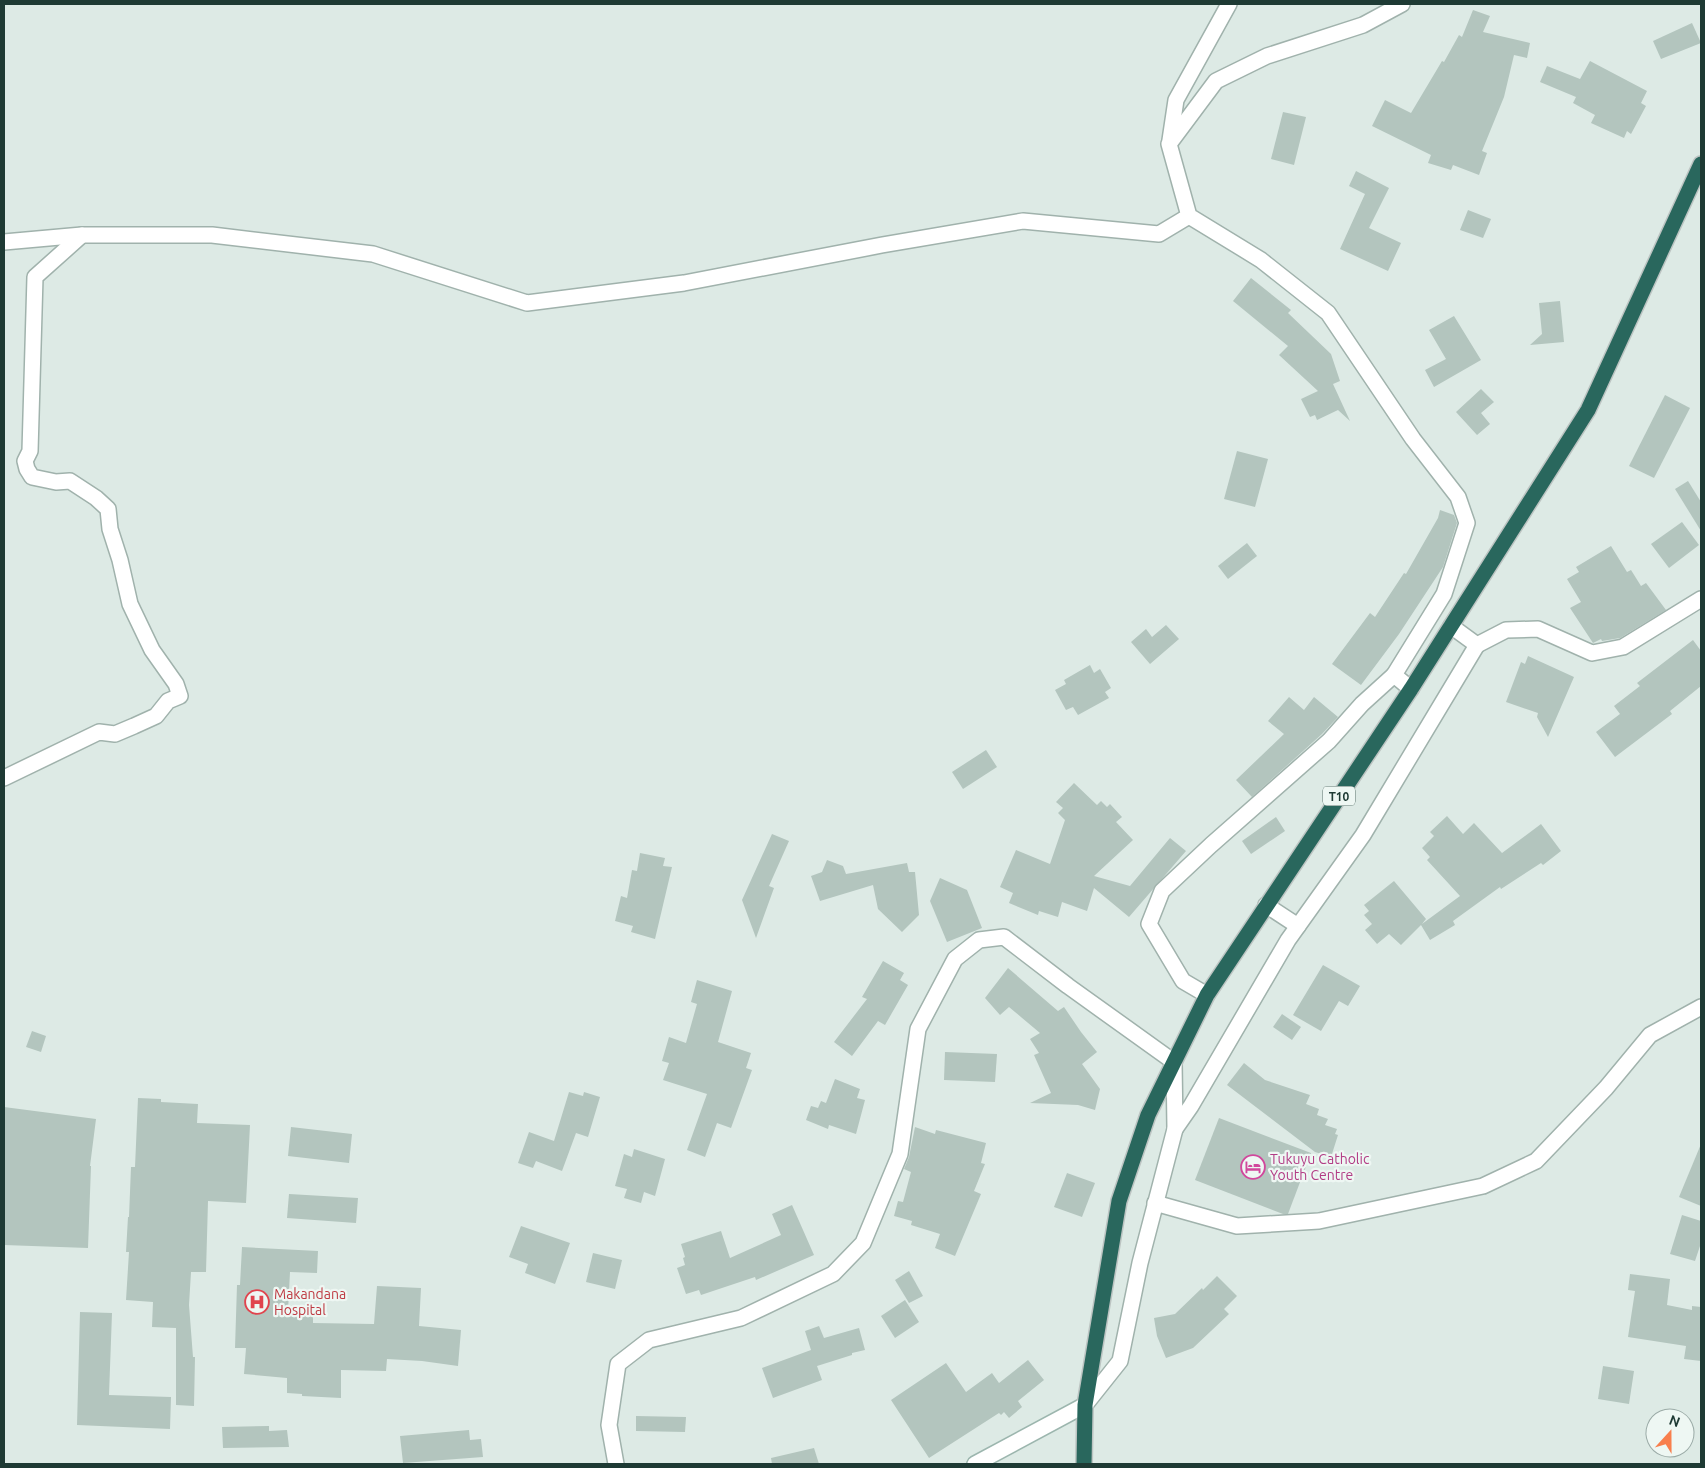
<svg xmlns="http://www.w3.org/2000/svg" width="1705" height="1468" viewBox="0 0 1705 1468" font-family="Ubuntu,sans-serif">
<rect width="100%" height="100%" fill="#ddeae5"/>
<g fill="#b3c5be">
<polygon points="1473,10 1490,16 1483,32 1530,43 1527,58 1514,55 1504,97 1482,151 1487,153 1479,175 1453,165 1451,170 1428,163 1431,155 1372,126 1385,100 1411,113 1442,61 1444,62 1459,35 1462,37"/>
<polygon points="1692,23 1701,43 1661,59 1653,41"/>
<polygon points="1590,61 1647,91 1641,103 1646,106 1631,134 1627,131 1624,138 1591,123 1595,115 1573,103 1576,97 1540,82 1547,66 1580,79"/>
<polygon points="1283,112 1306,117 1294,165 1271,159"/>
<polygon points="1356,171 1389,188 1369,228 1401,243 1388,271 1340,249 1365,194 1349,186"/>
<polygon points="1468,210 1491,219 1483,238 1460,230"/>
<polygon points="1251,278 1291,310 1288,313 1331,354 1340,381 1333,384 1350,421 1338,410 1317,420 1315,415 1310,417 1301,399 1318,391 1279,355 1288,346 1233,301"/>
<polygon points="1560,301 1564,342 1530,345 1542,334 1539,303"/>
<polygon points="1454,316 1481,360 1434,387 1425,370 1446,359 1429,330"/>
<polygon points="1481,389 1494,402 1481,413 1490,424 1477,435 1456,412"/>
<polygon points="1665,395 1690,408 1654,478 1629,466"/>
<polygon points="1237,451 1268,459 1255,507 1224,499"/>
<polygon points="1688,481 1701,502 1701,531 1675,489"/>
<polygon points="1440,510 1454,515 1457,523 1443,567 1399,634 1361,685 1332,664 1370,613 1375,617 1404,573 1406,574 1438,518"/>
<polygon points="1682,522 1699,545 1669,568 1651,544"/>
<polygon points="1247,543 1257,556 1228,579 1218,566"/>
<polygon points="1611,546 1627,572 1631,570 1641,586 1646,583 1666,610 1620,638 1602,641 1601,639 1593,643 1570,608 1581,602 1567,579 1579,572 1576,567"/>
<polygon points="1166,625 1179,639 1150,664 1131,642 1146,629 1152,637"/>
<polygon points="1693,640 1701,651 1701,686 1670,711 1672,714 1615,757 1596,732 1620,714 1614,706 1640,686 1637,683"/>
<polygon points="1528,656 1574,677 1548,737 1537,717 1538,713 1506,702 1521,662 1525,664"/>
<polygon points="1090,665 1094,673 1100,669 1111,688 1105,692 1109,698 1078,715 1073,707 1066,710 1055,690 1066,684 1064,680"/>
<polygon points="1289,697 1304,710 1314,697 1338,717 1322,734 1252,797 1236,780 1284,734 1268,721"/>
<polygon points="986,750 997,767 963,789 952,772"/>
<polygon points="1074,783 1097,805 1101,801 1107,807 1110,804 1122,817 1116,822 1133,840 1094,876 1130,886 1170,838 1186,851 1129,917 1094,888 1087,911 1062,902 1058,917 1039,911 1038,915 1009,903 1013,893 1000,887 1016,850 1050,864 1065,820 1058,813 1063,808 1056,802"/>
<polygon points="1447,816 1463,834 1474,823 1502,853 1541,824 1561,851 1543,865 1541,863 1501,889 1500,887 1453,921 1455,925 1430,940 1421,925 1401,945 1389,934 1377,944 1365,930 1372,924 1364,915 1369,911 1364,905 1394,881 1426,919 1422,924 1460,896 1427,860 1430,857 1422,848 1434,836 1430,832"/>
<polygon points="1276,817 1285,831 1251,854 1242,841"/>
<polygon points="772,834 789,841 769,886 774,888 756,938 742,900"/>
<polygon points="640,853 665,858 663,866 672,867 655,939 631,932 633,926 615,921 621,896 627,898 632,870 637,871"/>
<polygon points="827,860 843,866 846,874 907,863 909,872 915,872 919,915 902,932 878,909 873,885 820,901 811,876 822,872"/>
<polygon points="940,878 967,890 982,928 947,942 930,901"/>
<polygon points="883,961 904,973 900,980 908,985 885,1025 878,1021 852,1056 834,1042 867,999 862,997"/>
<polygon points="1323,965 1360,986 1348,1006 1339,1001 1321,1031 1293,1015"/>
<polygon points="1008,968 1058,1011 1064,1007 1081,1032 1097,1052 1082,1064 1100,1089 1095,1110 1078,1105 1030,1103 1051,1093 1034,1055 1039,1053 1030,1039 1040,1033 1009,1007 1000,1015 985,998"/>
<polygon points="697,980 732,991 718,1042 751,1053 746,1068 752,1070 731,1128 717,1123 705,1157 687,1150 707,1094 663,1080 669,1063 662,1061 669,1037 686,1043 697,1004 691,1002"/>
<polygon points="1282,1014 1301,1027 1292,1040 1273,1027"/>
<polygon points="32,1031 46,1036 41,1052 26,1047"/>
<polygon points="945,1052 997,1054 995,1082 944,1080"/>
<polygon points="1244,1063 1265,1080 1310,1095 1306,1104 1319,1109 1317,1115 1328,1119 1325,1125 1337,1129 1335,1134 1338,1135 1331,1157 1315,1152 1227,1085"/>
<polygon points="835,1079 860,1089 857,1098 865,1100 856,1134 829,1125 828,1129 806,1120 811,1106 818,1108 821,1101 826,1103"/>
<polygon points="569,1092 583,1096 584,1092 600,1097 588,1137 576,1133 562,1171 536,1161 533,1168 518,1163 529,1132 554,1141"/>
<polygon points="138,1098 161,1099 161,1102 198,1104 197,1123 250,1125 246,1203 208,1201 206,1272 191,1272 189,1305 193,1357 195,1357 194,1406 176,1405 176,1328 152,1327 153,1302 126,1300 129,1252 126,1252 128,1217 129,1217 131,1167 135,1167"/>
<polygon points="4,1107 96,1119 90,1166 91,1166 88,1248 4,1245"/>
<polygon points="1219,1118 1311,1153 1288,1214 1283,1214 1195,1180"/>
<polygon points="291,1127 352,1134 349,1163 288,1156"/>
<polygon points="915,1127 935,1134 936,1130 986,1143 981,1163 985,1164 974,1191 981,1194 955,1256 935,1248 940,1234 911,1225 912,1221 894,1216 898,1201 903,1202 911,1172 904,1169 909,1157"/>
<polygon points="1701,1144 1701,1206 1679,1197"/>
<polygon points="634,1149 665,1159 655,1196 644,1192 641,1203 624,1198 627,1189 615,1186 624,1154 632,1157"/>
<polygon points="1067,1173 1095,1183 1082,1217 1054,1207"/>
<polygon points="289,1194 358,1198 356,1223 287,1218"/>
<polygon points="792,1205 814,1255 756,1280 755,1277 701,1295 699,1290 686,1294 677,1268 685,1265 683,1258 685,1257 681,1244 721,1231 730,1258 781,1235 772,1214"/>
<polygon points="1682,1215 1701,1221 1701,1243 1695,1261 1670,1254"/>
<polygon points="521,1226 570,1243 555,1284 525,1273 528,1264 509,1257"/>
<polygon points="242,1247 318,1251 317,1273 290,1272 288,1311 313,1313 313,1323 374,1324 377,1286 421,1288 419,1326 461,1330 458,1366 422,1361 387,1359 386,1371 341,1370 341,1398 302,1396 302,1394 287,1393 287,1378 244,1374 246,1348 235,1348 237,1285 240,1285"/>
<polygon points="593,1253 622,1260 615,1289 586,1282"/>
<polygon points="909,1271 923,1296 909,1303 895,1280"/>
<polygon points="1630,1274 1670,1279 1667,1305 1692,1310 1692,1306 1701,1307 1701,1361 1684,1359 1686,1346 1628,1337 1635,1291 1628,1290"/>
<polygon points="1217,1276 1237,1296 1224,1309 1229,1314 1193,1348 1166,1358 1157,1336 1154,1318 1175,1314 1202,1288 1203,1290"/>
<polygon points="905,1300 919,1322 895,1338 881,1316"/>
<polygon points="80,1312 112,1313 109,1395 171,1397 170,1429 77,1425"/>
<polygon points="819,1326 824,1338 859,1328 865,1350 852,1353 852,1355 817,1366 822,1380 773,1398 762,1368 811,1350 805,1331"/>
<polygon points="1028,1360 1044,1380 1018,1401 1022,1407 1009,1418 1004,1412 1001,1415 999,1413 929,1458 891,1400 946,1363 966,1392 992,1373 999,1383"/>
<polygon points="1603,1366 1634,1371 1629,1404 1598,1399"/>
<polygon points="636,1416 686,1417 685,1432 636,1431"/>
<polygon points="269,1426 269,1431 287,1430 289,1447 223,1448 222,1427"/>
<polygon points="469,1430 470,1440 481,1439 483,1457 403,1463 400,1436"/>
<polygon points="814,1448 819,1464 772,1464 771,1458"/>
</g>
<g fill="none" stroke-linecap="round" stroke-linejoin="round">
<g stroke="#a0b2ac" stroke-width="18">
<g id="street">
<polyline points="1402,4 1363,25 1267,56 1216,81 1169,144 1189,216 1261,260 1328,313 1413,439 1458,497 1467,523 1444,594 1394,675 1411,689"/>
<polyline points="1170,140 1176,100 1229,4"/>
<polyline points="4,242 82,235 212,235 373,254 527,303 684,283 882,245 1023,221 1159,234 1189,216"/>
<polyline points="1451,626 1477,645 1506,630 1538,629 1592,653 1623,647 1701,599"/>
<polyline points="4,778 99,732 115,734 134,726 156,716 168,701 180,696 176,684 152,650 130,604 120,560 110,529 108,509 96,498 70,481 56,482 32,477 27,469 25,461 30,451 35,277 82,235"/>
<polyline points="1266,905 1298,926"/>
<polyline points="1207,995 1183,981 1149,924 1162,891 1211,845 1329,741 1362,704 1394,675"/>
<polyline points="1175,1129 1191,1106 1288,940 1363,835 1477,645"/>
<polyline points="1155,1203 1237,1226 1319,1221 1483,1186 1536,1161 1606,1088 1650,1035 1701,1007"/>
<polyline points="616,1464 609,1425 618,1364 649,1340 741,1318 833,1274 863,1243 900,1154 918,1029 955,959 979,940 1004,937 1068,986 1174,1062 1175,1129 1140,1263 1120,1361 1085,1405"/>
</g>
</g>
<g stroke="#9cb6ae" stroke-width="18">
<polyline id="secondary" points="975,1464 1085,1405"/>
</g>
<g stroke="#bcc4c2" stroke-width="18">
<polyline id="highway" points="1084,1464 1085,1405 1119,1201 1148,1115 1207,995 1411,689 1588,410 1701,164"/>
</g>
<use href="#street" stroke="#fff" stroke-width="15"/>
<use href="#secondary" stroke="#fff" stroke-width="15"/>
<use href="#highway" stroke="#29675d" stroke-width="15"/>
</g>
<defs>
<g id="hotel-ring" transform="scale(1.25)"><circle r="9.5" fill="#eef7f3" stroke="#d1479c" stroke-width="1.5"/><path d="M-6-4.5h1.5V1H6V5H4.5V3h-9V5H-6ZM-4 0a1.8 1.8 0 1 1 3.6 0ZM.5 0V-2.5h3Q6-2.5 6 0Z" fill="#d1479c"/></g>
<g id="hospital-ring" transform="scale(1.25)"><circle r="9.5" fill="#eef7f3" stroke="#e0444e" stroke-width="1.5"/><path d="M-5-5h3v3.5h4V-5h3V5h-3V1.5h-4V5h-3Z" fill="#e0444e"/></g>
</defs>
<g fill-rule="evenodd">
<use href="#hotel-ring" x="1253" y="1167"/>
<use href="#hospital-ring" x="257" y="1302"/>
</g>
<g text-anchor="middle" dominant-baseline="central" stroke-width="4.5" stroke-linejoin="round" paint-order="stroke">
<rect fill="#eef7f3" stroke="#5c736d" stroke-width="1" x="1323" y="786.5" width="32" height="19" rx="4"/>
<g font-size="12" font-weight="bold" fill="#1e3a34">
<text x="1339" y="796">T10</text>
</g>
<g font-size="14" fill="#b23c85" stroke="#eef7f3" text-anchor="start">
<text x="1270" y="1159">Tukuyu Catholic<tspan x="1270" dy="16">Youth Centre</tspan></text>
</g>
<g font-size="14" fill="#be3a42" stroke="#eef7f3" text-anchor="start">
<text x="274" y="1294">Makandana<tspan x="274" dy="16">Hospital</tspan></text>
</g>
</g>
<rect width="1705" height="1468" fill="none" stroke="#1e3a34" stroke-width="10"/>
<g transform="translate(1670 1433) rotate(21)"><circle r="24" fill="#eef7f3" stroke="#9baba7"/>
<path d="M0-4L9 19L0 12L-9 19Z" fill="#f87f4d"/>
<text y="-8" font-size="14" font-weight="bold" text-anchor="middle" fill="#1e3a34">N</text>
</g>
</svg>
